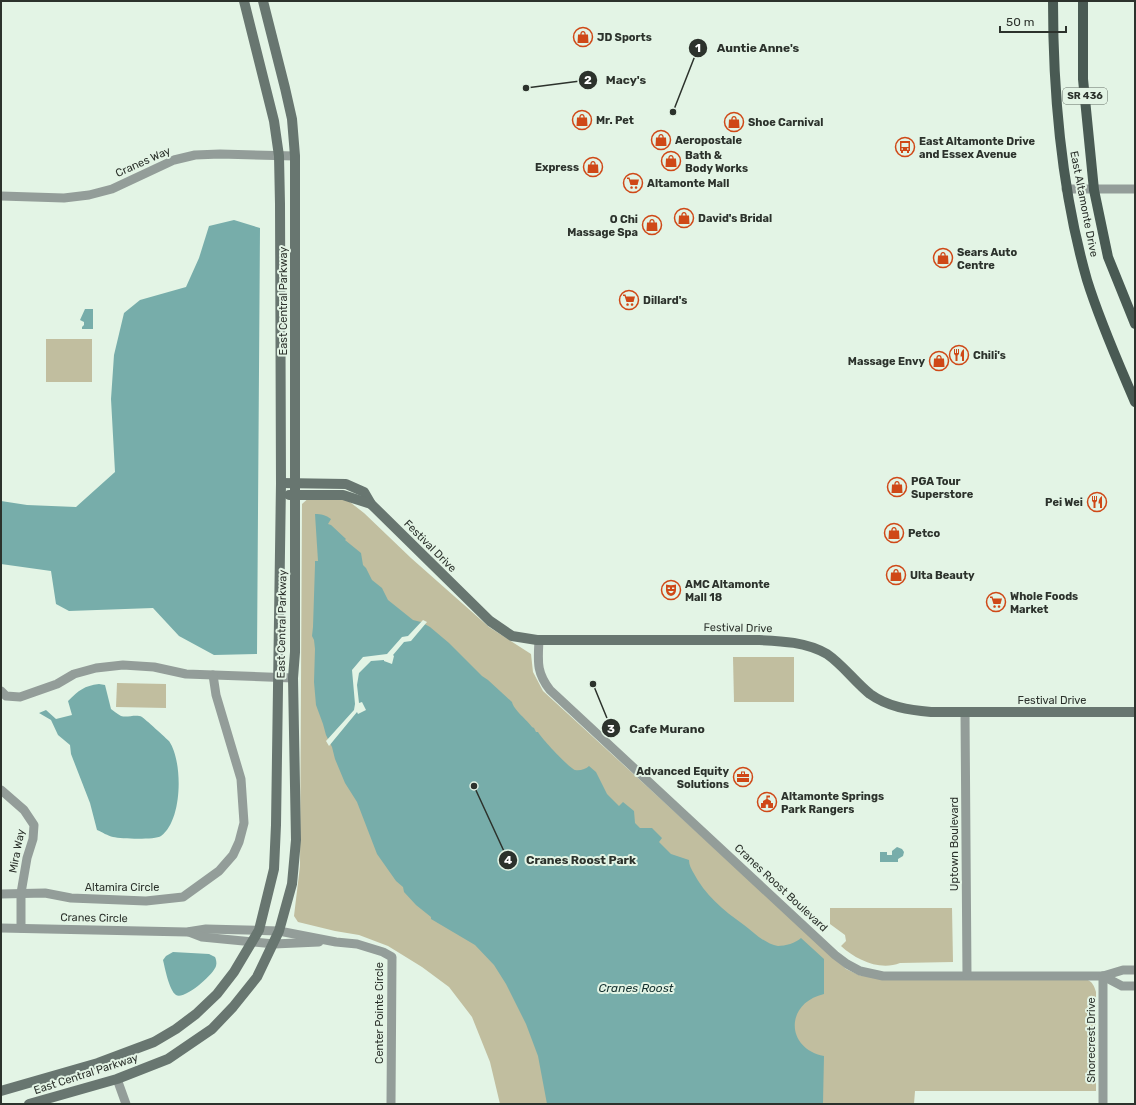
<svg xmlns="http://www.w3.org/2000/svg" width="1136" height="1105" viewBox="0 0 1136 1105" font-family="Rubik,sans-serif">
<rect width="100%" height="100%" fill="#e3f4e5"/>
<g fill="#c1be9f">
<rect x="46" y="339" width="46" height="43"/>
<path d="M311,496L346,499L364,513L411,558L489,627L531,654L533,672L543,691L846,969L861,976L1086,979C1093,982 1094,986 1096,992V1091H915L914,1104H500L490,1062L472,1017L449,987L422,967L388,946L359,935L335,931L298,922L294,916L300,866L302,504Z"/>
<polygon points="733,657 794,657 794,702 734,702"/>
<polygon points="117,683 166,684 166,708 116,707"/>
<path d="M830,908H952L953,962L900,963C880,971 856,960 841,946L846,941L845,935L830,924Z"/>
</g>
<g fill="#77adaa">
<polygon points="234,220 260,228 257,654 214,655 179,636 153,608 69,611 56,604 51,571 1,564 1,501 27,505 76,507 115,472 111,399 114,355 124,313 140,300 186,287 199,258 209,226"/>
<polygon points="85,309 93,309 93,329 82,329 82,327 84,325 84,322 80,320"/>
<path d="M315,514C321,514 326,515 331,519L328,524L331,525L346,539L345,540L361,553L363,565L366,568L372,580L382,588L388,600L413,620L421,622L430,627L449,643L482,676L488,680L512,702C513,709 528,721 532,727L534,728L536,732H538C541,738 569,768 575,770C580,771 586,769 589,766L596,772L607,794L619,806L623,802L634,811L635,823L640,828H652L662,838L659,842L671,854L689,860C689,865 691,868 693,872C705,895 723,910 744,925C753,932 765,944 778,946C785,946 796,943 801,938L824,959V994C785,1003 785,1048 824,1056L823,1103L547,1104L538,1056L526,1024L506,984L494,965L475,945L431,919V917L416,905L404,892L403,887L396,881L377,854L357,802L345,783L335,759L332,747L326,735L323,724L316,705L314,682L315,649L314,640L312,636L313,627L315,565V561H318Z"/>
<path d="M99,684L105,685L111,709C114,711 117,714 121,716C127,718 136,714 142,717C144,718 167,739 169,741C183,761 183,820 161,836C155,840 122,839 113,837C108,836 102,832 97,830L90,803L71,754L70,745L58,735L51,720L39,713L46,710L56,719L72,715L68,701C79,690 84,686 99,684Z"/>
<polygon points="897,847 902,849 904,852 903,856 898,859 898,862 880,862 880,852 887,852 887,855 892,855 892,851"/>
<path d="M173,952L209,954L215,957C216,959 217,963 216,966C214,974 185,1000 176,995C169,990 165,968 163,960L166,956Z"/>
</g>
<polygon fill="#e3f4e5" points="423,620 427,622 411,641 404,642 393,655 394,656 392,664 384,661 384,660 371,661 359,673 357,685 359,703 362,702 366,710 358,714 357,712 329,746 326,741 354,710 355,704 352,670 363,657 387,654 402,637 408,636"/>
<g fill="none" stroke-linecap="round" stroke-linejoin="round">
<g stroke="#939d99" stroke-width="9">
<polyline points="1066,189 1135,189"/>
<polyline points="1,196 64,198 89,195 112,189 174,160 195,155 220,154 295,156"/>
<path d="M539,640C538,661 536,672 550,690L835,955L847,964L860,971L883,976H1103L1123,970H1135"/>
<polyline points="1,691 6,696 20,697 57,684 74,674 96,668 123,665 154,667 186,674 293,678"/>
<polyline points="965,712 967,975"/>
<polyline points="1,790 24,810 34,825 33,839 27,858 21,893 21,928"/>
<polyline points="1,894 45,893 71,898 146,901 183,897 219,871 233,855 239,842 244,823 241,779 216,695 213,675"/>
<polyline points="1,928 187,932 206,929 279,931 336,942 357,944 383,952 392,957 391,1104"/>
<polyline points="189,932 202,937 274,944 319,942"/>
<polyline points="1103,976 1103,1104"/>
<polyline points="1103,976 1122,986 1135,986"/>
<polyline points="117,1079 126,1104"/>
</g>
<g stroke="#687670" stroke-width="10">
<path d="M281,483L346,484L364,492L371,504L490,621L512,636L537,640H759C782,641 806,642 827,654C843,665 855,682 870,694C888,707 909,710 931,712H1135"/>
<polyline points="289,495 343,495 371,504"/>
<polyline points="1,1091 98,1063 154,1042 176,1029 196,1014 217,994 234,972 259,930 274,869 276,825 281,483 280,204 279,156 274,121 244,1"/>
<polyline points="29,1104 117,1079 168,1059 212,1029 233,1007 257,977 279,931 292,884 296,840 293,678 295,652 295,156 292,119 285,88 263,1"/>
</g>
<g stroke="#495a53" stroke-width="10">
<path d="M1053,1C1053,96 1061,189 1087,280C1100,322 1118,362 1135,402"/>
<polyline points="1083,1 1083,79 1094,190 1108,257 1135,324"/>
</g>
</g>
<defs>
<g id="shop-ring" transform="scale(1)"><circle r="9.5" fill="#e3f4e5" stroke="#cf4817" stroke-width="1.5"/><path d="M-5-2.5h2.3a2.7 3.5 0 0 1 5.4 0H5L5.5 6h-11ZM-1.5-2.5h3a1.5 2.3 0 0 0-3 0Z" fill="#cf4817"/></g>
<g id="bus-ring" transform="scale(1)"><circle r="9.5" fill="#e3f4e5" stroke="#cf4817" stroke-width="1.5"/><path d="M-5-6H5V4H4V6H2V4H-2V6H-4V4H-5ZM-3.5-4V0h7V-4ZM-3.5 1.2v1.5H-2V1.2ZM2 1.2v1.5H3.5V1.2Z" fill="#cf4817"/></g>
<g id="supermarket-ring" transform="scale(1)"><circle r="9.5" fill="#e3f4e5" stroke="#cf4817" stroke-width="1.5"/><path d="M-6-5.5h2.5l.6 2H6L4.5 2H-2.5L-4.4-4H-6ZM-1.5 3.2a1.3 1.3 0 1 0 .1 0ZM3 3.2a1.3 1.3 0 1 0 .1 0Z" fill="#cf4817"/></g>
<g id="restaurant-ring" transform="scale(1)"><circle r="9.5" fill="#e3f4e5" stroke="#cf4817" stroke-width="1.5"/><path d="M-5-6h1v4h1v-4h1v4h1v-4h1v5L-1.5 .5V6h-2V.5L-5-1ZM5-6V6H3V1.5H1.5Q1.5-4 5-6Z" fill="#cf4817"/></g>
<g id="theatre-ring" transform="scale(1)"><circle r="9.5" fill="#e3f4e5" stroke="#cf4817" stroke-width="1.5"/><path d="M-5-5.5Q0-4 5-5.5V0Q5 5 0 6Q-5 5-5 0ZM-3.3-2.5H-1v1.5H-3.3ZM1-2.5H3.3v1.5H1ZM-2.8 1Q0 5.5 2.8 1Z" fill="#cf4817"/></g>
<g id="office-ring" transform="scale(1)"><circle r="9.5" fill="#e3f4e5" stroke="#cf4817" stroke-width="1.5"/><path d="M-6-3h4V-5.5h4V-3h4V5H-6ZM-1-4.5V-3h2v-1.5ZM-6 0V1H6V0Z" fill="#cf4817"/></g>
<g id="civic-ring" transform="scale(1)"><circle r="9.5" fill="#e3f4e5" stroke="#cf4817" stroke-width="1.5"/><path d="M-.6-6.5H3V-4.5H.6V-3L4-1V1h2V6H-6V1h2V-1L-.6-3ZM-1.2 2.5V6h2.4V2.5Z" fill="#cf4817"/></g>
</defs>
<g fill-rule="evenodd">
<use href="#shop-ring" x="583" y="37"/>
<use href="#shop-ring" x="582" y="120"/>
<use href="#shop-ring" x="734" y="122"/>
<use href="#shop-ring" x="661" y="140"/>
<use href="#bus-ring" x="905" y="147"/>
<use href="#shop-ring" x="671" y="161"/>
<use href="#shop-ring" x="593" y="167"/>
<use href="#supermarket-ring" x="633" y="183"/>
<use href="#shop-ring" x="684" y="218"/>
<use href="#shop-ring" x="652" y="225"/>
<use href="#shop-ring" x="943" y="258"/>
<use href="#supermarket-ring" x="629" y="300"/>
<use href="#restaurant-ring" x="959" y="355"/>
<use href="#shop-ring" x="939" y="361"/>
<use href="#shop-ring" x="897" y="487"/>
<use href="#restaurant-ring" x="1097" y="502"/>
<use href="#shop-ring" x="894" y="533"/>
<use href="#shop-ring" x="896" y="575"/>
<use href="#theatre-ring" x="671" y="590"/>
<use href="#supermarket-ring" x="996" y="602"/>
<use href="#office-ring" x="743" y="777"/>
<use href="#civic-ring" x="767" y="802"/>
</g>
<g text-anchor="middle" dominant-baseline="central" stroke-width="4" stroke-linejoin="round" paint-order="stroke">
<rect fill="#e3f4e5" stroke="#636c64" stroke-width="1" x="1063" y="88" width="44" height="16" rx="3"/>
<g font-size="10" font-weight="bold" fill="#2c322c">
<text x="1085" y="96">SR 436</text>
</g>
<g font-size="11" font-weight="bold" fill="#2c322c" stroke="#e3f4e5" text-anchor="start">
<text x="597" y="37">JD Sports</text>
<text x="596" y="120">Mr. Pet</text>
<text x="748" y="122">Shoe Carnival</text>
<text x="675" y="140">Aeropostale</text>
<text x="919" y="141">East Altamonte Drive<tspan x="919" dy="13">and Essex Avenue</tspan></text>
<text x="685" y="155">Bath &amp;<tspan x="685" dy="13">Body Works</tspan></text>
<text x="579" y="167" text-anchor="end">Express</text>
<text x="647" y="183">Altamonte Mall</text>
<text x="698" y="218">David's Bridal</text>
<text x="638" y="219" text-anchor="end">O Chi<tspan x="638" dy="13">Massage Spa</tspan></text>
<text x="957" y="252">Sears Auto<tspan x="957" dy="13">Centre</tspan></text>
<text x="643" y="300">Dillard's</text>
<text x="973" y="355">Chili's</text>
<text x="925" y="361" text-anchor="end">Massage Envy</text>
<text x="911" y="481">PGA Tour<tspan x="911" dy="13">Superstore</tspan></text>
<text x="1083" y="502" text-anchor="end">Pei Wei</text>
<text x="908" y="533">Petco</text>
<text x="910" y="575">Ulta Beauty</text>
<text x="685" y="584">AMC Altamonte<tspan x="685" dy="13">Mall 18</tspan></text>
<text x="1010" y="596">Whole Foods<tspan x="1010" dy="13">Market</tspan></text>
<text x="729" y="771" text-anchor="end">Advanced Equity<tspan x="729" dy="13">Solutions</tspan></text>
<text x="781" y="796">Altamonte Springs<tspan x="781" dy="13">Park Rangers</tspan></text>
</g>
<g font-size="11" fill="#2c322c" stroke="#e3f4e5">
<text transform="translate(143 162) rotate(-24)">Cranes Way</text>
<text transform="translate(1084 204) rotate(79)">East Altamonte Drive</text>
<text transform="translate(283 301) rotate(-90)">East Central Parkway</text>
<text transform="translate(430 546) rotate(45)">Festival Drive</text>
<text transform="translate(282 624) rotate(-89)">East Central Parkway</text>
<text transform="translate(738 628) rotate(1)">Festival Drive</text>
<text x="1052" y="700">Festival Drive</text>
<text transform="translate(954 844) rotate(-90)">Uptown Boulevard</text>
<text transform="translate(17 851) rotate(-79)">Mira Way</text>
<text x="122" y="887">Altamira Circle</text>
<text transform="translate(781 888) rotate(43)">Cranes Roost Boulevard</text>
<text transform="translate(94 918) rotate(1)">Cranes Circle</text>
<text transform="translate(379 1013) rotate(-90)">Center Pointe Circle</text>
<text transform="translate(1091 1040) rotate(-90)">Shorecrest Drive</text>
<text transform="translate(86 1074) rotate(-18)">East Central Parkway</text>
</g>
<g font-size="12" font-style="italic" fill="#14302f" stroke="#e3f4e5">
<text x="636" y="988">Cranes Roost</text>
</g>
</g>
<path fill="none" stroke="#2c322c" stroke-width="1.5" d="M673 112L698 48M526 88L588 80M593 684L611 728M474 786L508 860"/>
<g fill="#2c322c" stroke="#e3f4e5" stroke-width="1.5">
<circle cx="673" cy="112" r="4"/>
<circle cx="526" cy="88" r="4"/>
<circle cx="593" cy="684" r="4"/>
<circle cx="474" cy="786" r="4"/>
<circle cx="698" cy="48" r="10"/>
<circle cx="588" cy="80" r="10"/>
<circle cx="611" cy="728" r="10"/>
<circle cx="508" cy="860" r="10"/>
</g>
<g font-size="12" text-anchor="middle" font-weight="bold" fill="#fff">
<text x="698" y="52">1</text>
<text x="588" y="84">2</text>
<text x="611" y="733">3</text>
<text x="508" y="864">4</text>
</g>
<g font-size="12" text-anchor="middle" font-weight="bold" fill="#2c322c" stroke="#e3f4e5" stroke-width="4" stroke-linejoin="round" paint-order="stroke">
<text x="758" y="52">Auntie Anne's</text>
<text x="626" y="84">Macy's</text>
<text x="667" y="733">Cafe Murano</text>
<text x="581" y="864">Cranes Roost Park</text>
</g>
<rect width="1136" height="1105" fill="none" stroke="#2c322c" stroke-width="4"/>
<path d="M1000 26v6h66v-6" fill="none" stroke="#2c322c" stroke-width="2"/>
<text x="1006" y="26" font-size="12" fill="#2c322c" stroke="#e3f4e5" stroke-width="3" paint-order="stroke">50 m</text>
</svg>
